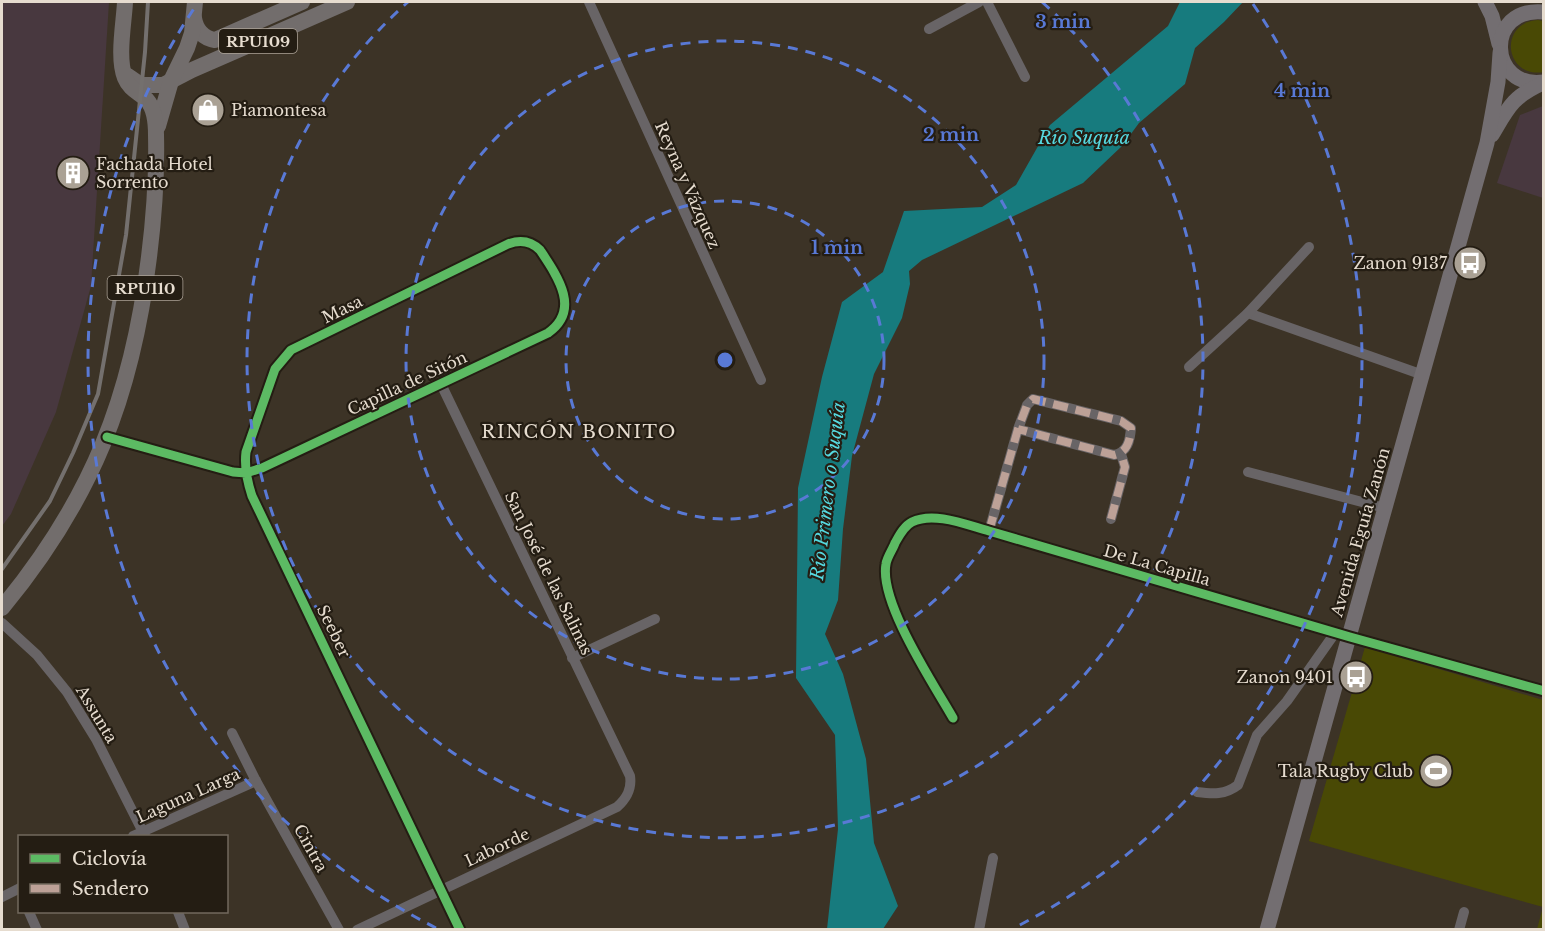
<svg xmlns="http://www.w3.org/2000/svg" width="1545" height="931" viewBox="0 0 1545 931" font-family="'Libre Baskerville',serif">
<rect width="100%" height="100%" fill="#3c3326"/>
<g fill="#48383f">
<polygon points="2,2 109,2 91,286 56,412 11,514 2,526"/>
<polygon points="1543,106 1543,198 1497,183 1520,115"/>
</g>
<g fill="#494905">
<path d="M1538,20L1543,21L1544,72C1504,79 1498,22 1538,20Z"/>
<polygon points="1365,647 1543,700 1543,929 1537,929 1543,907 1309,841"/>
</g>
<polygon fill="#177b7e" points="1180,2 1243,2 1224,22 1195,48 1185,84 1139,123 1122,146 1083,183 922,260 909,271 910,284 902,318 874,374 852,456 843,529 838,600 825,634 843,674 866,759 874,843 898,906 883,929 827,929 838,829 835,735 796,678 798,488 822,377 842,302 883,272 904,211 982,207 1016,185 1050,125 1168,26"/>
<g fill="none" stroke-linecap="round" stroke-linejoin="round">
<g stroke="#686466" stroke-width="10">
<polyline points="589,2 761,380"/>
<polyline points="987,2 1025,77"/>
<polyline points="929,29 979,2"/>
<polyline points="1248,313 1423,375"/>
<polyline points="1189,367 1248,313 1309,247"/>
<path d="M107,437L233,472L246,473L262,468L548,333C581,310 558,277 540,250C531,241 521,239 508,244L291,350L275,369L246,452C244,468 247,481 252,496L460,930"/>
<polyline points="1248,472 1385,508"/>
<polyline points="1111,519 1125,467 1121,454"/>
<path d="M989,531L1018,429L1027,405L1033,399L1121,421L1131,428C1130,440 1128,452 1114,455L1018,429"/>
<polyline points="2,623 37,655 67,692 96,739 145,836"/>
<polyline points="572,658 655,619"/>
<path d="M953,718C933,683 879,602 886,564C887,557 893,549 895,543C899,536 904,526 912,522C934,511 967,525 989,531L1350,637L1544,691"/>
<polyline points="232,733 256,781 339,930"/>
<path d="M1197,792C1213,794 1225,795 1238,785L1257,735L1287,701L1335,633"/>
<polyline points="133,836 256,781"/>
<polyline points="2,897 20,888"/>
<polyline points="29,912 37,930"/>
<polyline points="178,912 185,930"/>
<path d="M357,930L617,807C627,798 632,789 630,776L441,384"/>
<polyline points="979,930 993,858"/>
<polyline points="1459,930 1464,912"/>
</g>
<g stroke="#736e71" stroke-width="15">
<polyline points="1485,2 1492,16 1499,44"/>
<path d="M1544,12C1484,6 1488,90 1544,82"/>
<path d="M1492,135C1508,108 1512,97 1543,83"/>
<polyline points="1267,930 1487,143 1498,82 1500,53"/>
</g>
<g stroke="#726d6c" stroke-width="16">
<path d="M194,18C196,30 203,38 215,40L302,2"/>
<polyline points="128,76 141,85 163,85 192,70 347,2"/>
<polyline points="158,126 171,81 187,48 192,33 195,2"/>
<path d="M2,608C92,499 132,397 149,257C154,217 157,176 156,135C156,124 155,109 147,100C139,92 130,90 125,78C117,58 124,23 125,2"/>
</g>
<polyline stroke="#74706e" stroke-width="4" points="2,569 50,501 73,453 98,394 126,235 145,52 148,2"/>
<g stroke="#bda197" stroke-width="8" stroke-dasharray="15 8" stroke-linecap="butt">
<polyline points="1111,519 1125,467 1121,454"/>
<path d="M989,531L1018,429L1027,405L1033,399L1121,421L1131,428C1130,440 1128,452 1114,455L1018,429"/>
</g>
<g stroke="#241d13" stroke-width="13">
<g id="cycleway">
<path d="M107,437L233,472L246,473L262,468L548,333C581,310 558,277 540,250C531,241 521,239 508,244L291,350L275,369L246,452C244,468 247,481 252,496L460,930"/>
<path d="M953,718C933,683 879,602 886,564C887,557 893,549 895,543C899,536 904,526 912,522C934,511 967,525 989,531L1350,637L1544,691"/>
</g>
</g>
<use href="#cycleway" stroke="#5cba63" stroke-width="9"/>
</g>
<g fill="none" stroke="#5979d5" stroke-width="3" stroke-dasharray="10 8">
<circle cx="725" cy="360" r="159"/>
<circle cx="725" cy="360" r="319"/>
<path d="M1042 2A478 478 0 1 1 408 2"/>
<path d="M436 928A637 637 0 0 1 197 4M1253 4A637 637 0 0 1 1014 928"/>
</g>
<defs>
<g id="shop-disc" transform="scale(1.725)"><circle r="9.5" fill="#aaa194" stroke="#241d13"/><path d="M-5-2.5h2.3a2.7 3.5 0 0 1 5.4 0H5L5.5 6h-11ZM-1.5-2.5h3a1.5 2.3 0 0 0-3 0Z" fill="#fff"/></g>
<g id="building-disc" transform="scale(1.725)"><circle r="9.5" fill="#aaa194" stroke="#241d13"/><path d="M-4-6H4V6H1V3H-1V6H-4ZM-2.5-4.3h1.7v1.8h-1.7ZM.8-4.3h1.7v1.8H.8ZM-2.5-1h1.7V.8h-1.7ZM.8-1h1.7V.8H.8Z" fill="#fff"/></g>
<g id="bus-disc" transform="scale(1.725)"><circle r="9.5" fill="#aaa194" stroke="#241d13"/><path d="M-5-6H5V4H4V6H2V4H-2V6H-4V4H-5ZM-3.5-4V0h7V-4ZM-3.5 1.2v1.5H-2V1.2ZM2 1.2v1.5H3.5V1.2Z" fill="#fff"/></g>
<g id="stadium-disc" transform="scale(1.725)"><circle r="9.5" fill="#aaa194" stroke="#241d13"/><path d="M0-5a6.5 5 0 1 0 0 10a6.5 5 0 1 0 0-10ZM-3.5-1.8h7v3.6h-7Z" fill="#fff"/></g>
</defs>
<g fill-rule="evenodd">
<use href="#shop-disc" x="208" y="110"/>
<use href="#building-disc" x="73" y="173"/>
<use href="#bus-disc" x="1470" y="263"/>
<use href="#bus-disc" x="1356" y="677"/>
<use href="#stadium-disc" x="1436" y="771"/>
</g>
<g text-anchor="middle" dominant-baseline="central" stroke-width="4.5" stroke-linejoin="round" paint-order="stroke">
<g fill="#241d13" stroke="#aca397" stroke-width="1.5">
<rect x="219" y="29" width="78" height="24" rx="4.5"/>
<rect x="107.5" y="276" width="75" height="24" rx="4.5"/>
</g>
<g font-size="15" font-weight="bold" fill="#e6dccf">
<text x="258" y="41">RPU109</text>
<text x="145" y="288">RPU110</text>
</g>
<g font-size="16" fill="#e6dccf" stroke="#241d13" text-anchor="end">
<text x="231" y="110" text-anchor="start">Piamontesa</text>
<text x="96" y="164" text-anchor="start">Fachada Hotel<tspan x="96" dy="18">Sorrento</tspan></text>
<text x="1447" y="263">Zanon 9137</text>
<text x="1333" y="677">Zanon 9401</text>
<text x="1413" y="771">Tala Rugby Club</text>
</g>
<g font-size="16" fill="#e6dccf" stroke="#241d13">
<text transform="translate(688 185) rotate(66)">Reyna y Vázquez</text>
<text transform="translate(342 309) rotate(-26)">Masa</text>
<text transform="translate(407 383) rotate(-25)">Capilla de Sitón</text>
<text transform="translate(1360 532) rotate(-74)">Avenida Eguía Zanón</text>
<text transform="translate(1157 565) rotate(16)">De La Capilla</text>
<text transform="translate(549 573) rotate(64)">San José de las Salinas</text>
<text transform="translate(334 631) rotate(64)">Seeber</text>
<text transform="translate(97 714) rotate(59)">Assunta</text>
<text transform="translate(188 795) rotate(-24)">Laguna Larga</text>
<text transform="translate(497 847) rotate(-25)">Laborde</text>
<text transform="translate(311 848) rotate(61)">Cintra</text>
</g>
<g font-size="18" font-style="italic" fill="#56d9e0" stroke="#241d13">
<text x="1084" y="138">Río Suquía</text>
<text transform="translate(828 491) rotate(-83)">Río Primero o Suquía</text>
</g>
<g font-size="18" letter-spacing="1.5" fill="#e6dccf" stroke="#241d13">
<text x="579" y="432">RINCÓN BONITO</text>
</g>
</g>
<circle cx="725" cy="360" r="9" fill="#5979d5" stroke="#241d13" stroke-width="3"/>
<g font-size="18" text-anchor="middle" font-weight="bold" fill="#5979d5" stroke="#241d13" stroke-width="4.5" stroke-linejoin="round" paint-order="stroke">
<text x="1063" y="28">3 min</text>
<text x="1302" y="97">4 min</text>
<text x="951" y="141">2 min</text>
<text x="837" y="254">1 min</text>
</g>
<rect width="1545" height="931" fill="none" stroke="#e6dccf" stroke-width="6"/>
<rect x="18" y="835" width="210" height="78" fill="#241d13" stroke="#72695e" stroke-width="1.5"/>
<rect x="30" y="854" width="30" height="9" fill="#5cba63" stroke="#72695e" stroke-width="1.5"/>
<text x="72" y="865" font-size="18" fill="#e6dccf">Ciclovía</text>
<rect x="30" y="884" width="30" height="9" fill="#bda197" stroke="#72695e" stroke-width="1.5"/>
<text x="72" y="895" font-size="18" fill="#e6dccf">Sendero</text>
</svg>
